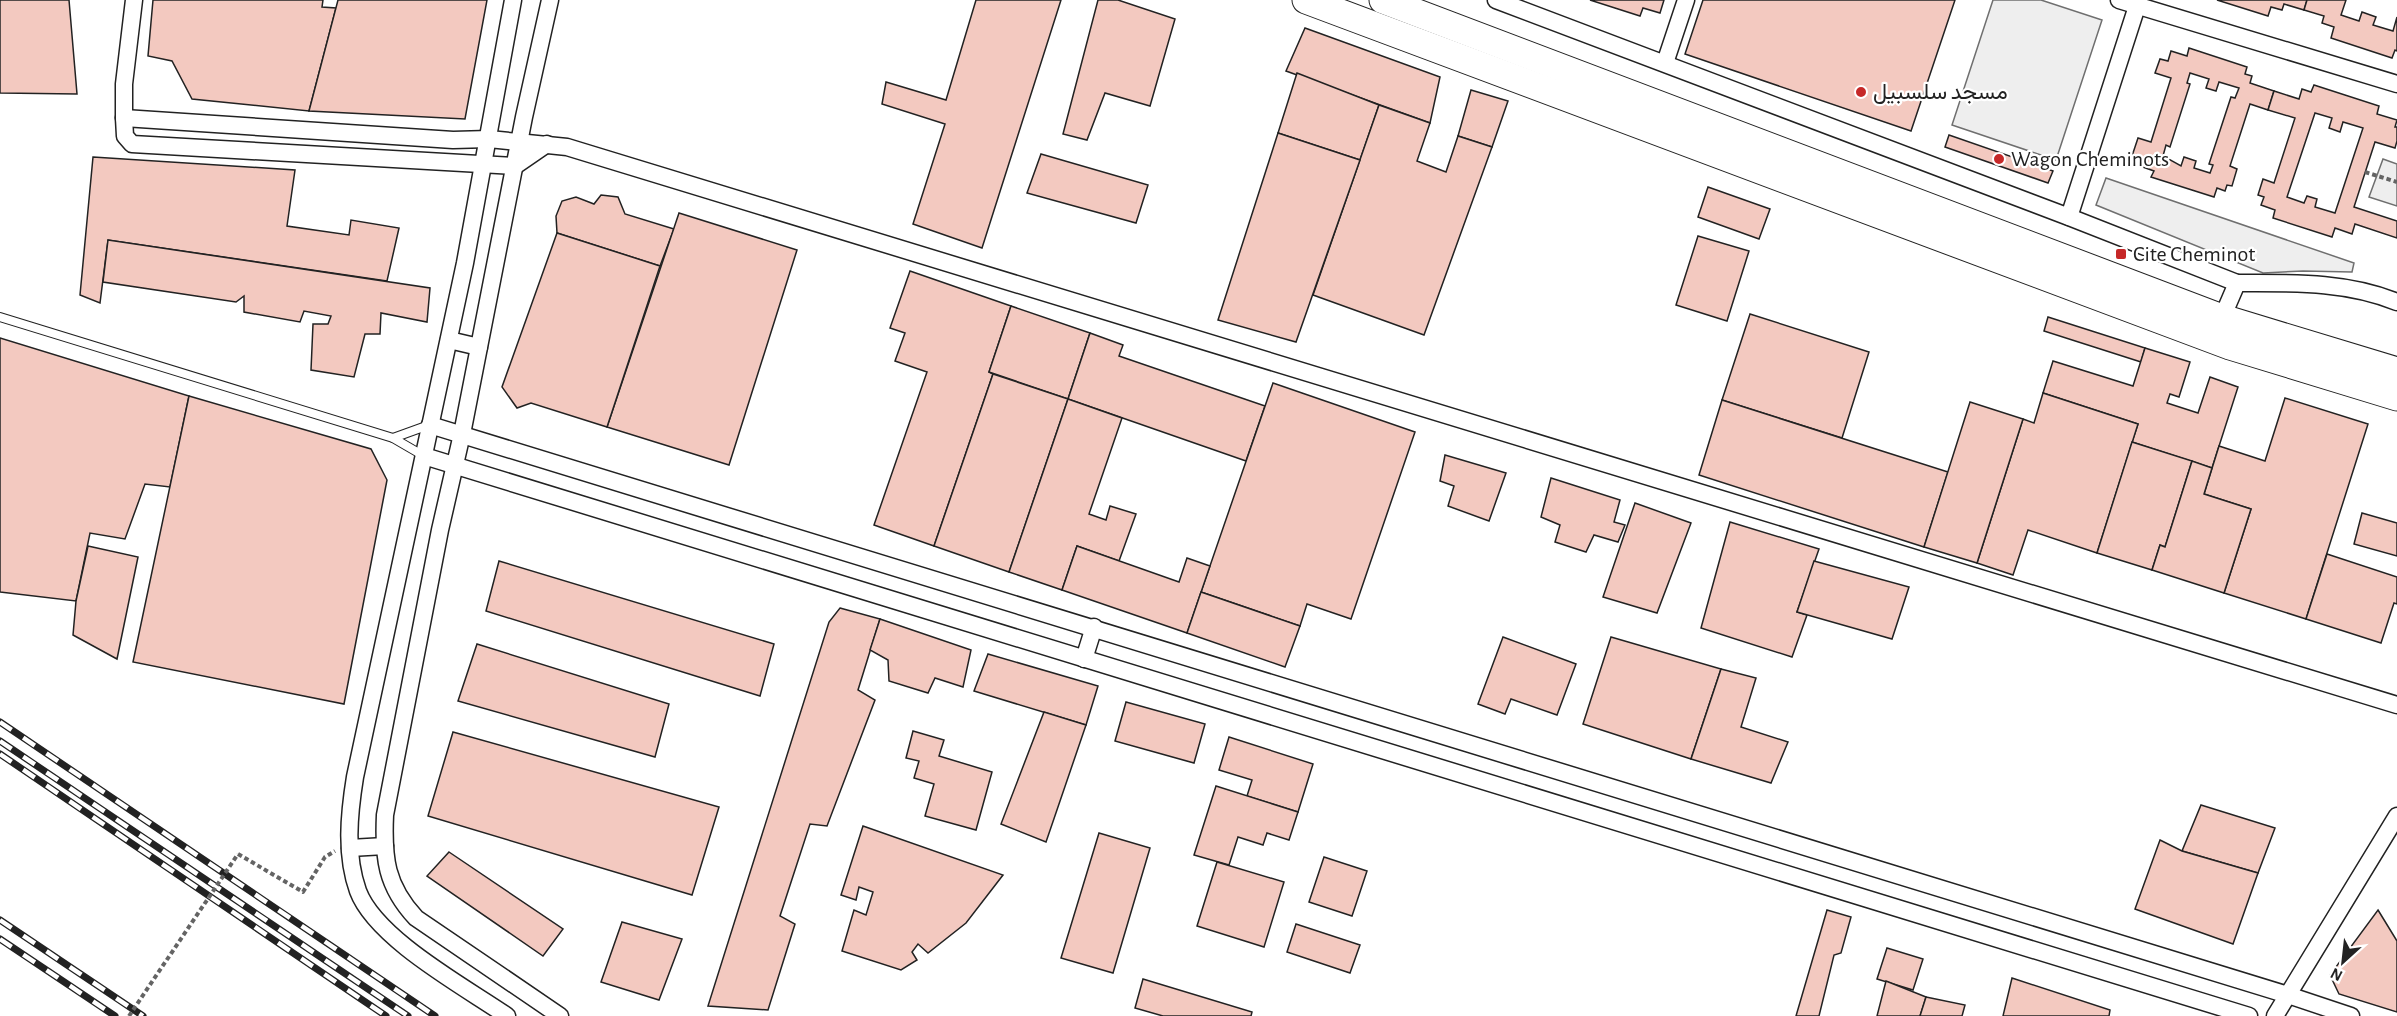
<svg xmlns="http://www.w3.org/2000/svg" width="2397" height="1016" viewBox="0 0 2397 1016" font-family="'Alegreya Sans',Vazirmatn,sans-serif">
<rect width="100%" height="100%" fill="#fff"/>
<g fill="#eee" stroke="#6f6f6f" stroke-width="1.5">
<polygon points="1993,0 2041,0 2102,20 2056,160 1952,125"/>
<polygon points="2383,159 2397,164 2397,206 2369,197"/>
<polygon points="2106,178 2354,263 2352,272 2303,271 2263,273 2096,205"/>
</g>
<g fill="#f3c9c0" stroke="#222" stroke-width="1.5" fill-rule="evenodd">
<polygon points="0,0 69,0 77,94 0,93"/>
<polygon points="153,0 323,0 322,7 336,8 309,111 192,99 172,61 148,56"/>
<polygon points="338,0 487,0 465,119 309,111"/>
<polygon points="976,0 1061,0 982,248 913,224 945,124 882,104 886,82 946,100"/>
<polygon points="1098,0 1118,0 1175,19 1150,106 1105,93 1087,140 1063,134"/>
<polygon points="1590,0 1664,0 1660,13 1643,8 1640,16"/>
<polygon points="1703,0 1955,0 1911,131 1685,54"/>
<polygon points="2217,0 2307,0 2304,10 2284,4 2282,10 2271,7 2268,16"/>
<polygon points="2307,0 2346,0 2341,15 2359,21 2362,12 2376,17 2373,25 2393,31 2397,17 2397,51 2395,50 2392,58 2331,38 2334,27 2322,23 2324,16 2304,10"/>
<polygon points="1305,28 1440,77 1430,123 1286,71"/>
<path d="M2189,48L2247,67L2245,74L2252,76L2250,83L2274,91L2268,110L2250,104L2230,166L2237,169L2232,186L2227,185L2225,191L2217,188L2214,197L2151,177L2154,171L2140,166L2143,159L2132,156L2138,138L2151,142L2171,78L2155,73L2160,59L2168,61L2171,51L2187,56ZM2190,73L2209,79L2206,88L2216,91L2219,82L2239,88L2235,98L2231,97L2209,164L2213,165L2210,173L2194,168L2196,161L2184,157L2181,166L2163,156L2166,145L2170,147L2190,84L2187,83Z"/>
<polygon points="1297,73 1379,105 1360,160 1278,133"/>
<path d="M2314,85L2379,106L2377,114L2397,120L2395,127H2397V141L2395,148L2375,142L2354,207L2397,221V238L2355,224L2352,234L2335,228L2332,237L2273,218L2275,210L2261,205L2264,197L2258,195L2263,179L2274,183L2295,118L2268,110L2274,91L2299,99L2302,89L2311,92ZM2315,113L2332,118L2329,128L2340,132L2343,122L2363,128L2335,213L2315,207L2317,199L2307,196L2304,203L2287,197Z"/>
<polygon points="1471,90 1508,101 1492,147 1458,136"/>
<polygon points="1379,105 1430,123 1417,161 1446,172 1458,136 1492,147 1424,335 1313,295"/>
<polygon points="1278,133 1360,160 1296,342 1218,320"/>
<polygon points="1949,135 2053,171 2048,183 1945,147"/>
<polygon points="1041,154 1148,185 1136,223 1027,193"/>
<polygon points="93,157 295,170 287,226 349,235 351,220 399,228 387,281 108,240 100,303 80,295"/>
<polygon points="1708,187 1770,209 1759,239 1698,217"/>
<polygon points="601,195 618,197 625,214 674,229 660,266 557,233 556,216 562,201 576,197 594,204"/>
<polygon points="679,213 797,250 729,465 607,427"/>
<polygon points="557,233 660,266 607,427 531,403 517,408 502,387"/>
<polygon points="1698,236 1749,251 1727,321 1676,305"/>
<polygon points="108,240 430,288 427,322 381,313 380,334 365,334 354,377 311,370 313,324 328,324 331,316 304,311 300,322 244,312 244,296 236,302 103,282"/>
<polygon points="910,271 1011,306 989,372 993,374 934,546 874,525 927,372 895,361 905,333 890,328"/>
<polygon points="1011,306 1090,333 1068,399 989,372"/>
<polygon points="1750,314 1869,352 1842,438 1722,400"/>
<polygon points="2048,317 2145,348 2141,362 2044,331"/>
<polygon points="1090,333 1123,345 1119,356 1265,406 1246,461 1068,399"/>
<polygon points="0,338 189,396 170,487 145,484 125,539 90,533 76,601 0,592"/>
<polygon points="2145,348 2190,362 2179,397 2170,394 2167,403 2198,413 2210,377 2238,387 2212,468 2132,442 2138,424 2043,393 2053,361 2133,386"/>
<polygon points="993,374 1068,399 1009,572 934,546"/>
<polygon points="1273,383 1415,432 1351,619 1307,604 1300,626 1201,592"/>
<polygon points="2043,393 2138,424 2097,553 2028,530 2013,575 1977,563 2023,419 2034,423"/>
<polygon points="189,396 371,449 387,480 344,704 133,662"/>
<polygon points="2285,398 2368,424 2306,619 2224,593 2251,509 2204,494 2219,446 2265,461"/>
<polygon points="1068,399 1122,418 1089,514 1106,520 1110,506 1136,514 1119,561 1077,546 1062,590 1009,572"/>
<polygon points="1722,400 1948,472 1924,547 1699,475"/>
<polygon points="1970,402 2023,419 1977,563 1924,547"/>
<polygon points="2132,442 2192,461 2165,547 2160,545 2152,570 2097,553"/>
<polygon points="1445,455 1506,473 1489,521 1448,506 1454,486 1440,481"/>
<polygon points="2192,461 2212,468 2204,494 2251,509 2224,593 2152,570 2160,545 2165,547"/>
<polygon points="1551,478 1620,500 1614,522 1625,525 1618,542 1594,535 1586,552 1555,542 1560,525 1541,517"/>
<polygon points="1635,503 1691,523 1657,613 1603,597"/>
<polygon points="2362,513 2397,523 2397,556 2354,544"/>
<polygon points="1730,522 1819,549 1797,612 1807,615 1792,657 1701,628"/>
<polygon points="88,546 138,557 117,659 73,635 76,601"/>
<polygon points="1077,546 1179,582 1187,558 1210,566 1187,633 1062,590"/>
<polygon points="2327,554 2397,577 2397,604 2394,603 2381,643 2306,619"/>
<polygon points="499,561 774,644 760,696 486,611"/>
<polygon points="1814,561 1909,587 1892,639 1797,612"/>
<polygon points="1201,592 1300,626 1285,667 1187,633"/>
<polygon points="840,608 880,619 858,690 875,700 827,826 810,824 780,916 795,924 768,1010 708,1006 829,622"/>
<polygon points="880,619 971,650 963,687 935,678 928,693 889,681 888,660 870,650"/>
<polygon points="1503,637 1576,664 1557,715 1511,699 1505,714 1478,704"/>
<polygon points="1611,637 1721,669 1691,759 1583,724"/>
<polygon points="477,644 669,704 655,757 458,701"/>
<polygon points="988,654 1098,686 1086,725 974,691"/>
<polygon points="1721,669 1756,678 1741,727 1788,742 1771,783 1691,759"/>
<polygon points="1126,702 1205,724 1194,763 1115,741"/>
<polygon points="1044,712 1086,725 1046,842 1001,824"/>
<polygon points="913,731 944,740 939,756 992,772 976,830 925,816 934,784 914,778 919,761 906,758"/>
<polygon points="453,732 719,807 692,895 428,816"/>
<polygon points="1229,737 1313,764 1298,812 1247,796 1252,780 1219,770"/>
<polygon points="1216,786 1298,812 1289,840 1267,833 1263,845 1238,837 1229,865 1194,855"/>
<polygon points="2201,805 2275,828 2258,873 2182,851"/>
<polygon points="863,826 1003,875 966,923 928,953 918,944 912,952 917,960 901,970 842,951 854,910 866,915 873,892 859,887 856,900 841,895"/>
<polygon points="1099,833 1150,848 1113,973 1061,958"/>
<polygon points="2160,840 2182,851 2258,873 2233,944 2135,909"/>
<polygon points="449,852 563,929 543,956 427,876"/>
<polygon points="1324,857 1367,871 1352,916 1309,902"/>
<polygon points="1217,862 1284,882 1264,947 1197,926"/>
<polygon points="1827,910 1851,917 1841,953 1834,955 1819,1016 1796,1016"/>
<polygon points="2378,910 2397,941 2397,1012 2339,994 2330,975"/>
<polygon points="622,922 682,939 659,1000 601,982"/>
<polygon points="1296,924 1360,945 1350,973 1287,952"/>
<polygon points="1887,948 1923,959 1913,990 1877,979"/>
<polygon points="2012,978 2110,1010 2109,1016 2003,1016"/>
<polygon points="1143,979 1252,1012 1251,1016 1163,1016 1135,1008"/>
<polygon points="1886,981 1926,997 1920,1016 1877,1016"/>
<polygon points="1926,997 1965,1005 1962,1016 1920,1016"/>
</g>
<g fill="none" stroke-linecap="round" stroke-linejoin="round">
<g stroke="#222" stroke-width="10">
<g id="service">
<polyline points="0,317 393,438 424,456"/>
<polyline points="393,438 429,425"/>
</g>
</g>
<g stroke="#222" stroke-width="19">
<g id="minor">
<polyline points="134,0 124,84 124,118 125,136 132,144 515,166 547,144"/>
<path d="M550,0L524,117L462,434L440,530L385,815C383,858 386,886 416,918L560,1016"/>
<polyline points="1496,0 2069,217 2237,283"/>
<polyline points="2119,0 2397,84"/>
<polyline points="1665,63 1686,0"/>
<polyline points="124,118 453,140 489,139 567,147 2397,705"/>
<polyline points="2069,217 2139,0"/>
<path d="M2222,318L2237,283C2291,283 2346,281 2397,302"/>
<polyline points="449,340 479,347"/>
<polyline points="430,425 2288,995 2351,1016"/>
<polyline points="424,456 2249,1016"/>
<polyline points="1084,659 1094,627"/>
<polyline points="350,848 385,846"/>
<path d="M507,1016C465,987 376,939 358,891C345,855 349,814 355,777L465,263L513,0"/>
<polyline points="2275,1016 2397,816"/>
</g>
</g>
<g stroke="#222" stroke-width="29">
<g id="primary">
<polyline points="1306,0 2230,346 2397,397"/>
<polyline points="1383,0 2222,318 2397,371"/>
</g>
</g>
<g stroke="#646464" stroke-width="4" stroke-dasharray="4.5 3" stroke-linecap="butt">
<polyline points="2365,172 2397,182"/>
<polyline points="238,854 303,892 325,857 335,851"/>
</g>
<use href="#service" stroke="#fff" stroke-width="8"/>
<use href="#minor" stroke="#fff" stroke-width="16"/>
<use href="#primary" stroke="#fff" stroke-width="27"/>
<g stroke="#222" stroke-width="7">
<g id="rail">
<polyline points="0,722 435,1016"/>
<polyline points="0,741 408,1016"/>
<polyline points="0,754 386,1016"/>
<polyline points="0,920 143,1016"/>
<polyline points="0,939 115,1016"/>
</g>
</g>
<use href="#rail" stroke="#fff" stroke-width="4.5" stroke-dasharray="14" stroke-linecap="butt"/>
<polyline stroke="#646464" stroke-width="4" stroke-dasharray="4.5 3" stroke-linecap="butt" points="129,1016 238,854"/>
</g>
<g fill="#c62828" stroke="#fff" stroke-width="2">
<circle cx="1861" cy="92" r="6"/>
<circle cx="1999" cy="159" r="6"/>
<rect x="2115" y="248" width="12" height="12" rx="3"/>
</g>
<g text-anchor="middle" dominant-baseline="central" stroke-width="4.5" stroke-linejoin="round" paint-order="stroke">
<g font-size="22" fill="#222" stroke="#fff" text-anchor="start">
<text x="1873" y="92">مسجد سلسبيل</text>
<text x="2011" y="159">Wagon Cheminots</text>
<text x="2133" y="254">Cite Cheminot</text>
</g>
</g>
<g transform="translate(2343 962) rotate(207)" stroke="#ffffff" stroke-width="4.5" paint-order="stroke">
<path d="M0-4.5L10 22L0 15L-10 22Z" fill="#222222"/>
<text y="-9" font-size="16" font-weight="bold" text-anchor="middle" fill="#222222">N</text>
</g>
</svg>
